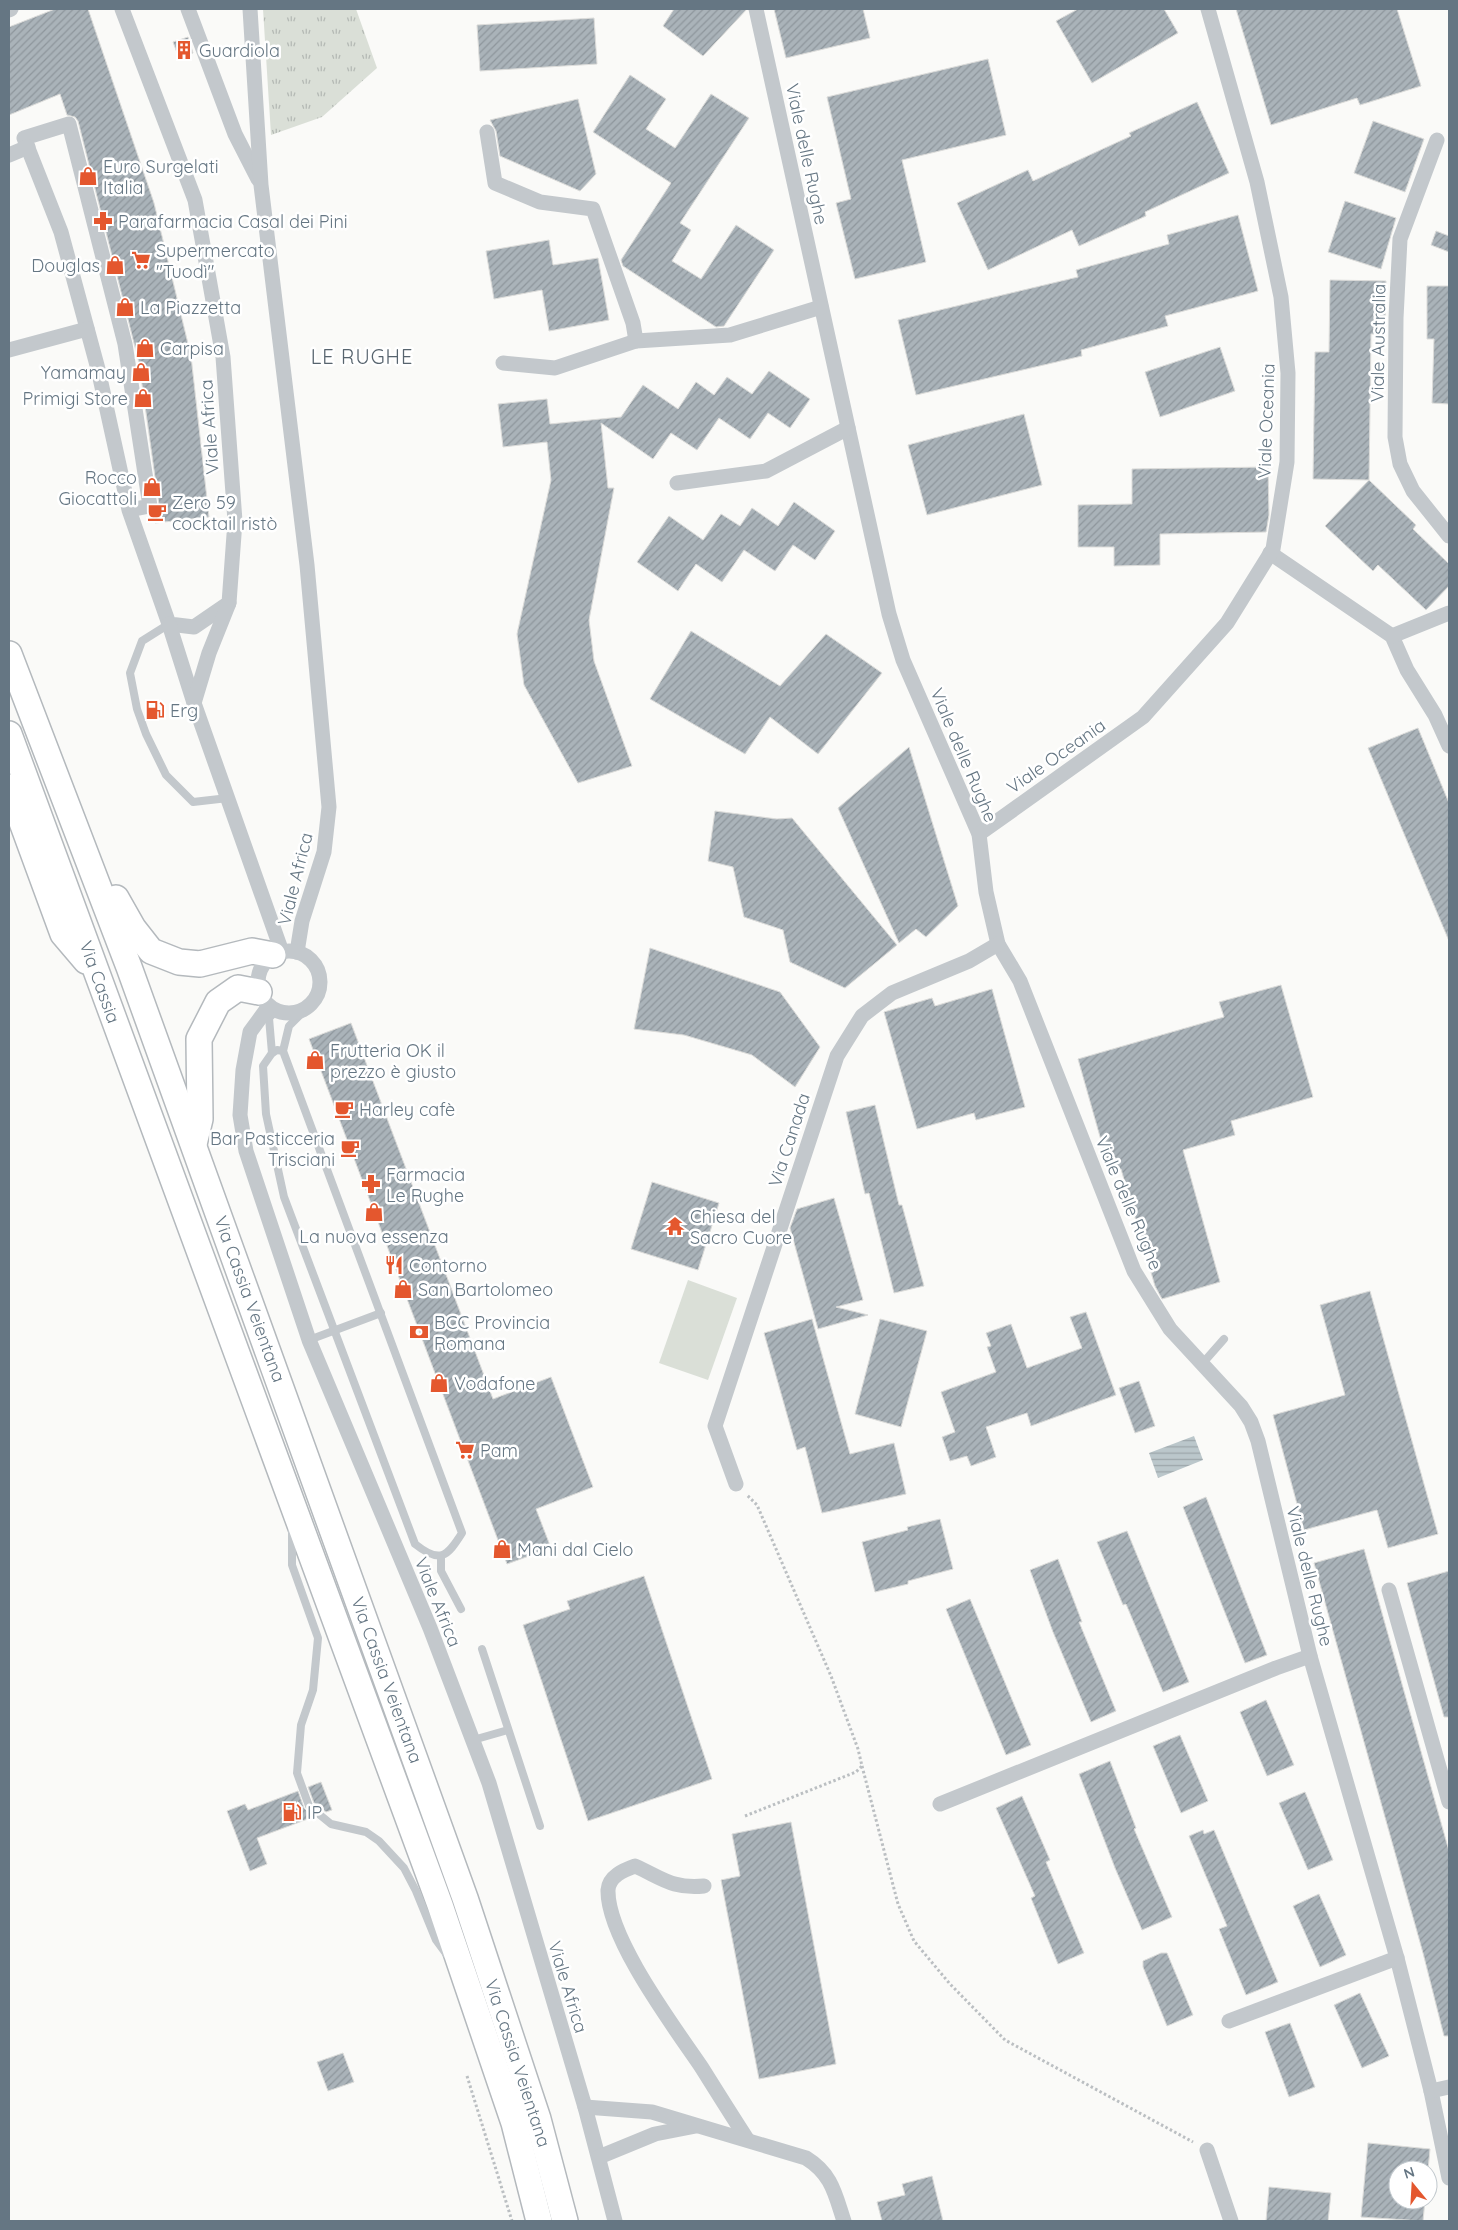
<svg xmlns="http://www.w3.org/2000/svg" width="1458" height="2230" viewBox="0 0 1458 2230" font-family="Quicksand,sans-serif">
<defs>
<pattern id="grass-tufts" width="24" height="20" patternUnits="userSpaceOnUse" patternTransform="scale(1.25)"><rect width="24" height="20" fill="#dadfd7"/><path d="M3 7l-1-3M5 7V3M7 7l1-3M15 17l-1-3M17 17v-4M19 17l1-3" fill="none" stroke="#b4b9b4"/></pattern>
<pattern id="water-rules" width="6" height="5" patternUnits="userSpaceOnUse" patternTransform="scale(1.25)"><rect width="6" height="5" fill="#bbc7cb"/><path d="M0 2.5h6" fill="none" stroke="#9ca6aa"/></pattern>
<pattern id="building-hatch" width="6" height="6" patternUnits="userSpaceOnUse" patternTransform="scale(1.25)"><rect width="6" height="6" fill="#aab3b9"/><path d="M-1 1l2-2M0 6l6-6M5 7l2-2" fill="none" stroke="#8e969c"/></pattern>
</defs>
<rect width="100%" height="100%" fill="#fafaf8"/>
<polygon fill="url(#grass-tufts)" points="263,9 356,9 377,68 322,117 271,135"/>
<polygon fill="#dadfd7" points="688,1280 737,1298 708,1380 659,1363"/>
<polygon fill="url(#water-rules)" points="1194,1436 1203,1460 1158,1478 1149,1453"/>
<g fill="url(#building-hatch)" stroke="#dcdcda">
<polygon points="55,9 88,9 154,203 191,356 209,517 155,523 154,514 159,510 159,505 139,363 78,121 75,117 67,115 60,94 9,115 9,27"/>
<polygon points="674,9 747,9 703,56 663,26"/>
<polygon points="774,9 863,9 870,38 786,58"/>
<polygon points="1078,9 1164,9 1178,33 1092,83 1056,21"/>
<polygon points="1236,9 1397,9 1421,86 1360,105 1357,98 1271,125"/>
<polygon points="594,18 597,64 480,71 477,25"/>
<polygon points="188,37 193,53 179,58 173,42"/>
<polygon points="988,59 1006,135 902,160 926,262 855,279 836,203 851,199 827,97"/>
<polygon points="630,75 666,99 646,129 675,148 711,94 749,118 680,223 691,230 672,261 701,279 736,225 774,250 724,326 716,327 623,266 621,260 671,183 593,132"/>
<polygon points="578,99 596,174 580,191 500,156 496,131 490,120"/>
<polygon points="1197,102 1229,173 1145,212 1146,216 1079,246 1072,230 988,270 957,203 1028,170 1033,181 1131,136 1129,133"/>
<polygon points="1373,121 1424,139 1405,192 1354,173"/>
<polygon points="1345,201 1396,218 1381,269 1328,252"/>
<polygon points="1238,215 1258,291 1165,316 1168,326 1081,350 1082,356 916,395 898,320 1078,277 1076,270 1169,244 1167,235"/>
<polygon points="1436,231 1449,236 1449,252 1431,245"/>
<polygon points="549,240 553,265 598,258 609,320 549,331 542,290 494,299 486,251"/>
<polygon points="1330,280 1386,281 1385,334 1371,334 1369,480 1313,479 1315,352 1329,352"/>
<polygon points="1427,286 1449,286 1449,404 1432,403 1434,339 1427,339"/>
<polygon points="1220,347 1235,391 1160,417 1145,372"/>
<polygon points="769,371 810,399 790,428 768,413 750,439 719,418 697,450 671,433 653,459 601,423 608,488 614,488 589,620 594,661 632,766 578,783 524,685 517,634 551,480 547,442 503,447 498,404 547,399 550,424 621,417 643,385 678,409 696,382 714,395 727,377 752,394"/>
<polygon points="1024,414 1042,485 927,515 908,445"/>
<polygon points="1268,467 1269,515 1266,532 1160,534 1160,565 1114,566 1114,547 1078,547 1078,505 1132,504 1132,469"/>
<polygon points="1369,480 1416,525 1413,529 1449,564 1449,586 1426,610 1378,565 1373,571 1325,526"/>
<polygon points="794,502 835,531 815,560 793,545 775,571 744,550 722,582 696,564 678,591 637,562 669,516 703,540 721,514 740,526 752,508 778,526"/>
<polygon points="691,631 780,686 826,634 882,673 818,754 770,717 745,754 650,699"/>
<polygon points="1418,728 1449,803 1449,941 1368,748"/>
<polygon points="909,747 958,906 926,937 916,929 899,943 838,808"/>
<polygon points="715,811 777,819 792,818 897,945 845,988 790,962 783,930 744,917 733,867 708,861"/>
<polygon points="650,948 780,992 820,1047 795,1087 752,1055 684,1035 634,1029"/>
<polygon points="1281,985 1313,1097 1231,1121 1235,1135 1183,1150 1220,1282 1162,1299 1155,1286 1121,1169 1110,1172 1078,1059 1224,1017 1219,1002"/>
<polygon points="992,989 1025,1107 976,1120 974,1113 917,1129 884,1012 932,998 935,1006"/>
<polygon points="351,1023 493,1399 551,1377 593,1487 536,1509 551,1548 507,1564 309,1039"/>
<polygon points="875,1105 899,1205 902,1205 924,1286 894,1293 869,1193 865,1194 846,1112"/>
<polygon points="652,1182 719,1203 698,1270 631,1249"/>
<polygon points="834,1198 863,1300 836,1307 868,1315 818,1329 790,1228 797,1209"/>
<polygon points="1370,1291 1438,1534 1388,1548 1377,1510 1304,1530 1273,1415 1345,1395 1320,1305"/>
<polygon points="1086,1312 1116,1395 1031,1426 1027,1413 986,1427 996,1457 971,1466 967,1456 950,1461 942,1437 955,1432 941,1392 996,1372 987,1347 991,1346 986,1333 1011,1324 1027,1368 1082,1348 1070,1317"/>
<polygon points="812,1319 850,1454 894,1443 906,1494 822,1513 805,1447 797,1450 764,1333"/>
<polygon points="880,1319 927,1331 901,1427 855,1414"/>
<polygon points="1139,1381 1155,1426 1135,1433 1119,1388"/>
<polygon points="1206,1497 1267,1655 1245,1663 1183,1507"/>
<polygon points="940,1519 953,1569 908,1581 908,1584 875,1592 862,1542 908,1530 907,1527"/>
<polygon points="1127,1531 1189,1682 1163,1692 1126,1604 1123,1605 1097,1542"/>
<polygon points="1364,1549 1449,1851 1449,2036 1444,2036 1423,1953 1314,1563"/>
<polygon points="1058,1559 1082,1622 1079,1622 1116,1711 1091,1722 1053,1632 1030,1570"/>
<polygon points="1449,1571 1449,1717 1444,1717 1407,1583"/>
<polygon points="644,1576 712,1779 588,1821 523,1625 570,1609 567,1601"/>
<polygon points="970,1599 1031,1745 1006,1755 946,1609"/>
<polygon points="1266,1700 1294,1765 1267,1776 1240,1712"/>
<polygon points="1180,1735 1208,1801 1181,1813 1153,1746"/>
<polygon points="1110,1761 1136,1828 1134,1829 1172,1917 1142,1930 1115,1868 1079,1774"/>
<polygon points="321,1782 332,1810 326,1812 314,1803 308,1787"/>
<polygon points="298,1791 304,1808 313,1817 257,1838 267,1864 250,1871 227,1811 245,1804 248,1810"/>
<polygon points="1305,1792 1333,1860 1308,1870 1279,1803"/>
<polygon points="1022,1796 1050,1860 1046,1862 1084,1953 1058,1964 1031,1898 1035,1896 996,1808"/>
<polygon points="791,1822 836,2064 759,2079 721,1880 740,1876 732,1834"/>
<polygon points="1203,1830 1204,1834 1214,1830 1278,1982 1246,1995 1219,1929 1227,1926 1189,1836"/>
<polygon points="1319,1894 1346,1955 1320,1967 1293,1906"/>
<polygon points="1161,1953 1167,1953 1193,2015 1167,2026 1143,1967 1143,1961"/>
<polygon points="1360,1993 1389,2056 1362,2068 1334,2005"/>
<polygon points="1290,2023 1315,2087 1289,2097 1265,2032"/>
<polygon points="343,2053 354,2082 328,2091 317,2062"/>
<polygon points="1368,2143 1430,2149 1428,2170 1398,2170 1398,2200 1425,2200 1423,2221 1361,2217"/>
<polygon points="932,2176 943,2221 882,2221 877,2202 905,2195 902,2184"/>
<polygon points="1269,2187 1331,2193 1328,2221 1266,2221"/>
</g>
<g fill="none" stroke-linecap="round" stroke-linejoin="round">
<g stroke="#b4b9bd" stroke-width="28">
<g id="trunk">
<polyline points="9,654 129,967 465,1898 538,2119 565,2221"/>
<polyline points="9,734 440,1905 514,2123 539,2221"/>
<polyline points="9,787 63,934 86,961"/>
<polyline points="116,898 133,928 151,951 179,962 200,964 252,951 273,955"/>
<polyline points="194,1144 200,1119 199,1039 218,1002 238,988 259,992"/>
</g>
</g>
<g stroke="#bbbfc2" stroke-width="3" stroke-dasharray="2.5 2.5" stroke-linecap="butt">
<polyline points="862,1766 898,1904 914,1941 950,1984 1005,2040 1193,2142"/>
<polyline points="745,1816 856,1772 862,1766 858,1749 831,1676 757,1505 747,1495"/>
<polyline points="467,2076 512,2221"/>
</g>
<g stroke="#c3c8cc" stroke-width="8">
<polyline points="169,624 142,641 130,673 137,709 146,734 166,775 193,802 228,798"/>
<path d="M283,1051L277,1050L272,1053L263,1066L266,1114L284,1197L415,1544C440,1564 447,1557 462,1533L283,1051L289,1026L306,1009"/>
<polyline points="272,1053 269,1018 276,1011"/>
<polyline points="309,1340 381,1313"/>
<polyline points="1202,1364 1224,1339"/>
<polyline points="292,1531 292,1565 318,1638 313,1690 301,1725 297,1773 309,1806 331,1824 366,1832 379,1841 404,1868 416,1891 436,1940 447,1955"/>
<polyline points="441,1556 441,1571 461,1609"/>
<polyline points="482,1649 540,1826"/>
<polyline points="473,1740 508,1730"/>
</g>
<g stroke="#c3c8cc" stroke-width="15">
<polyline points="122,9 195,200 223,357 235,521 229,603 194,627 169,624 129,510 98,369 61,232 24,138 69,124 125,344 150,506 129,510"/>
<polyline points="188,9 235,134 258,179"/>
<polyline points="250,9 261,185 307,565 329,807 324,852 302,921 297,952"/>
<polyline points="756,9 889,614 903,660 979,834 986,892 998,944 1020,981 1134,1271 1170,1329 1241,1406 1251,1422 1258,1441 1310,1656 1397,1958 1431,2091 1449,2178"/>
<polyline points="9,10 11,9"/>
<polyline points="487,132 495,183 540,202 593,209 633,323 636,341"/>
<polyline points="1437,140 1400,239 1396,318 1395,437 1400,464 1413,491 1449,536"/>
<polyline points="9,155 28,147"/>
<polyline points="9,350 87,329"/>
<polyline points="503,363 555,368 636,341 730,335 821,307"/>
<polyline points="677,483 766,471 848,428"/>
<polyline points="1270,553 1392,636 1407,670 1435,715 1449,746"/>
<polyline points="169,624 194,703 282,952"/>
<polyline points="1392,636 1449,613"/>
<polyline points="194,703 209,653 229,603"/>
<polyline points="979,834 1143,717 1227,623 1273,549 1287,462 1288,373 1281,297 1257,182 1208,9"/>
<circle cx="289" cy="982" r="31"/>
<polyline points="269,1006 250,1032 243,1070 240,1115 246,1151 309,1340 430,1628 489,1783 585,2107 615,2221"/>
<polyline points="736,1484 715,1426 837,1056 862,1016 892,993 969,961 998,944"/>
<polyline points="1389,1590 1449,1802"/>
<polyline points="940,1804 1276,1668 1310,1656"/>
<path d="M704,1886C672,1889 662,1878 635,1866C624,1870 609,1876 608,1890C607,1938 675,2028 702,2068C717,2092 732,2116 747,2139"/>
<polyline points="1229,2021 1397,1958"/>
<polyline points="1431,2091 1449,2087"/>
<path d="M585,2107L652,2112L806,2158C832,2174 835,2194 844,2221"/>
<polyline points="1207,2150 1231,2221"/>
<polyline points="599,2157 655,2134 696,2126"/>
</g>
<use href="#trunk" stroke="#fff" stroke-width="25"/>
</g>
<defs>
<g id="building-bare" transform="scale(1.5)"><path d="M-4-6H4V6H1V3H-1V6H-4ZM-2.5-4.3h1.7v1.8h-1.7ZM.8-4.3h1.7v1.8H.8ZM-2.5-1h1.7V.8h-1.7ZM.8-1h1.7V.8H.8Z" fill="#e4572e" stroke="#fff" stroke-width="2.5" paint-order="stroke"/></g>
<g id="shop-bare" transform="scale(1.5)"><path d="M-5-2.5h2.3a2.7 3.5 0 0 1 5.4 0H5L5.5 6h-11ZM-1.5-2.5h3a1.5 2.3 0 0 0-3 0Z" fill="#e4572e" stroke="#fff" stroke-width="2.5" paint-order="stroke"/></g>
<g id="pharmacy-bare" transform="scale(1.5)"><path d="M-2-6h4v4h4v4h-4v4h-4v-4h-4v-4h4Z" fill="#e4572e" stroke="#fff" stroke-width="2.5" paint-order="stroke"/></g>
<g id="supermarket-bare" transform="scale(1.5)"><path d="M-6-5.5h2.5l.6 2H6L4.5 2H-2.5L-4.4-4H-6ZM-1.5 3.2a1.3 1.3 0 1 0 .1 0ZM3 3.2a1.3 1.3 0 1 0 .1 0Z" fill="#e4572e" stroke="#fff" stroke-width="2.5" paint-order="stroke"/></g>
<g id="cafe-bare" transform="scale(1.5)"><path d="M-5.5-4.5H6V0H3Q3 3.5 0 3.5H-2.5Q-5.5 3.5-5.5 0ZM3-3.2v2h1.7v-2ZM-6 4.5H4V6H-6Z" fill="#e4572e" stroke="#fff" stroke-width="2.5" paint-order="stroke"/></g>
<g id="fuel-bare" transform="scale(1.5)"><path d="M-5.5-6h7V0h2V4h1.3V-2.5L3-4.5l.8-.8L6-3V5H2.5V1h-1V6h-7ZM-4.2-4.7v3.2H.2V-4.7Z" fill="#e4572e" stroke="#fff" stroke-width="2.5" paint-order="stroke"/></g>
<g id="temple-bare" transform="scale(1.5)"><path d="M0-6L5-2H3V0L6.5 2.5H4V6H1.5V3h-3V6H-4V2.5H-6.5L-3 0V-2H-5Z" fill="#e4572e" stroke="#fff" stroke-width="2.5" paint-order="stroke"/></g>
<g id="restaurant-bare" transform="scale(1.5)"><path d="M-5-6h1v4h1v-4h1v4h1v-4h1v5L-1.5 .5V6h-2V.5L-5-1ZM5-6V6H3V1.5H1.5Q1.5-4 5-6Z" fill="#e4572e" stroke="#fff" stroke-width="2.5" paint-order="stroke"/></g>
<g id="bank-bare" transform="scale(1.5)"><path d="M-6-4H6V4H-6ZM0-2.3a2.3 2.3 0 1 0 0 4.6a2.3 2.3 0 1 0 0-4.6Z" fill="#e4572e" stroke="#fff" stroke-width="2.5" paint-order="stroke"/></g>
</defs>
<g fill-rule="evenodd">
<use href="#building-bare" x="184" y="50"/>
<use href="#shop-bare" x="88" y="176"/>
<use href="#pharmacy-bare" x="103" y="221"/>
<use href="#supermarket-bare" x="141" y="260"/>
<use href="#shop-bare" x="115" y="265"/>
<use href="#shop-bare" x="125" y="307"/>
<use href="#shop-bare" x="145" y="348"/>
<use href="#shop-bare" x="141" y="372"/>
<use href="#shop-bare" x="143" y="398"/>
<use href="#shop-bare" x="152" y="487"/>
<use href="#cafe-bare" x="157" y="512"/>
<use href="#fuel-bare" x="155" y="710"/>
<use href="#shop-bare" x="315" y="1060"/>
<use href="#cafe-bare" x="344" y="1109"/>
<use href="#cafe-bare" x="350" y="1148"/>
<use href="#pharmacy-bare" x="371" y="1184"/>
<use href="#shop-bare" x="374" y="1212"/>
<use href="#temple-bare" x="675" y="1226"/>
<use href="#restaurant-bare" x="394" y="1265"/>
<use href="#shop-bare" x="403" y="1289"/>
<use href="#bank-bare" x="419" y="1332"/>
<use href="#shop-bare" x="439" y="1383"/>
<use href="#supermarket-bare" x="465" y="1450"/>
<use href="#shop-bare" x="502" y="1549"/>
<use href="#fuel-bare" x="292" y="1812"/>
</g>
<g text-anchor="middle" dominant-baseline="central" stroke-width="5" stroke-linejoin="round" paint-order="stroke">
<g font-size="18" fill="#657683" stroke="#fff" text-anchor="start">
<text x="199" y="50">Guardiola</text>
<text x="103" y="166">Euro Surgelati<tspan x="103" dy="21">Italia</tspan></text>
<text x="118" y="221">Parafarmacia Casal dei Pini</text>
<text x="156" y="250">Supermercato<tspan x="156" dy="21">"Tuodì"</tspan></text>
<text x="100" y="265" text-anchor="end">Douglas</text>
<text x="140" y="307">La Piazzetta</text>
<text x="160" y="348">Carpisa</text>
<text x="126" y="372" text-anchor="end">Yamamay</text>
<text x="128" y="398" text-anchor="end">Primigi Store</text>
<text x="137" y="477" text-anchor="end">Rocco<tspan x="137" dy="21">Giocattoli</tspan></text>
<text x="172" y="502">Zero 59<tspan x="172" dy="21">cocktail ristò</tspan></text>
<text x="170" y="710">Erg</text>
<text x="330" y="1050">Frutteria OK il<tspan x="330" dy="21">prezzo è giusto</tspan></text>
<text x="359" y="1109">Harley cafè</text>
<text x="335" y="1138" text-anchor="end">Bar Pasticceria<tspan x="335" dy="21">Trisciani</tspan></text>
<text x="386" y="1174">Farmacia<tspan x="386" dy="21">Le Rughe</tspan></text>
<text x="690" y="1216">Chiesa del<tspan x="690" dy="21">Sacro Cuore</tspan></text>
<text x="374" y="1236" text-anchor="middle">La nuova essenza</text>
<text x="409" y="1265">Contorno</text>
<text x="418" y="1289">San Bartolomeo</text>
<text x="434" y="1322">BCC Provincia<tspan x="434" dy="21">Romana</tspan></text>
<text x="454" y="1383">Vodafone</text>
<text x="480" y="1450">Pam</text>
<text x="517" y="1549">Mani dal Cielo</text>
<text x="307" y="1812">IP</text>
</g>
<g font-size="18" fill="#657683" stroke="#fff">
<text transform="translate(807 154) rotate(78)">Viale delle Rughe</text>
<text transform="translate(1378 343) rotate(-89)">Viale Australia</text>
<text transform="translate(1266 421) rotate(-88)">Viale Oceania</text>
<text transform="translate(209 427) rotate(-94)">Viale Africa</text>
<text transform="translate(964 755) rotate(67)">Viale delle Rughe</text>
<text transform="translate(1056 756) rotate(-35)">Viale Oceania</text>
<text transform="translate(295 879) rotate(-76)">Viale Africa</text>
<text transform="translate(100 982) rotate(70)">Via Cassia</text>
<text transform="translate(789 1140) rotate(-72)">Via Canada</text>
<text transform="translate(1129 1203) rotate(67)">Viale delle Rughe</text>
<text transform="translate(250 1299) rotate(70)">Via Cassia Veientana</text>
<text transform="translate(1310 1576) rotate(76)">Viale delle Rughe</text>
<text transform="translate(438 1602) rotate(68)">Viale Africa</text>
<text transform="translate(387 1680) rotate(70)">Via Cassia Veientana</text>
<text transform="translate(568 1987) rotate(73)">Viale Africa</text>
<text transform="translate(518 2063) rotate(72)">Via Cassia Veientana</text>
</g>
<g font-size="20" letter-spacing="1" fill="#57646e" stroke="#fff">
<text x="362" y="356">LE RUGHE</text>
</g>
</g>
<rect width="1458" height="2230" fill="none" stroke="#657683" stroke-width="20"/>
<g transform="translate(1413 2185) rotate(342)"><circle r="24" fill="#ffffff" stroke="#c1c8cd"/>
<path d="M0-4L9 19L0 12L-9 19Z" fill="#e4572e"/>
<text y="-8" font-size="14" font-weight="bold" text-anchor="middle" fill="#657683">N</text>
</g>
</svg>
